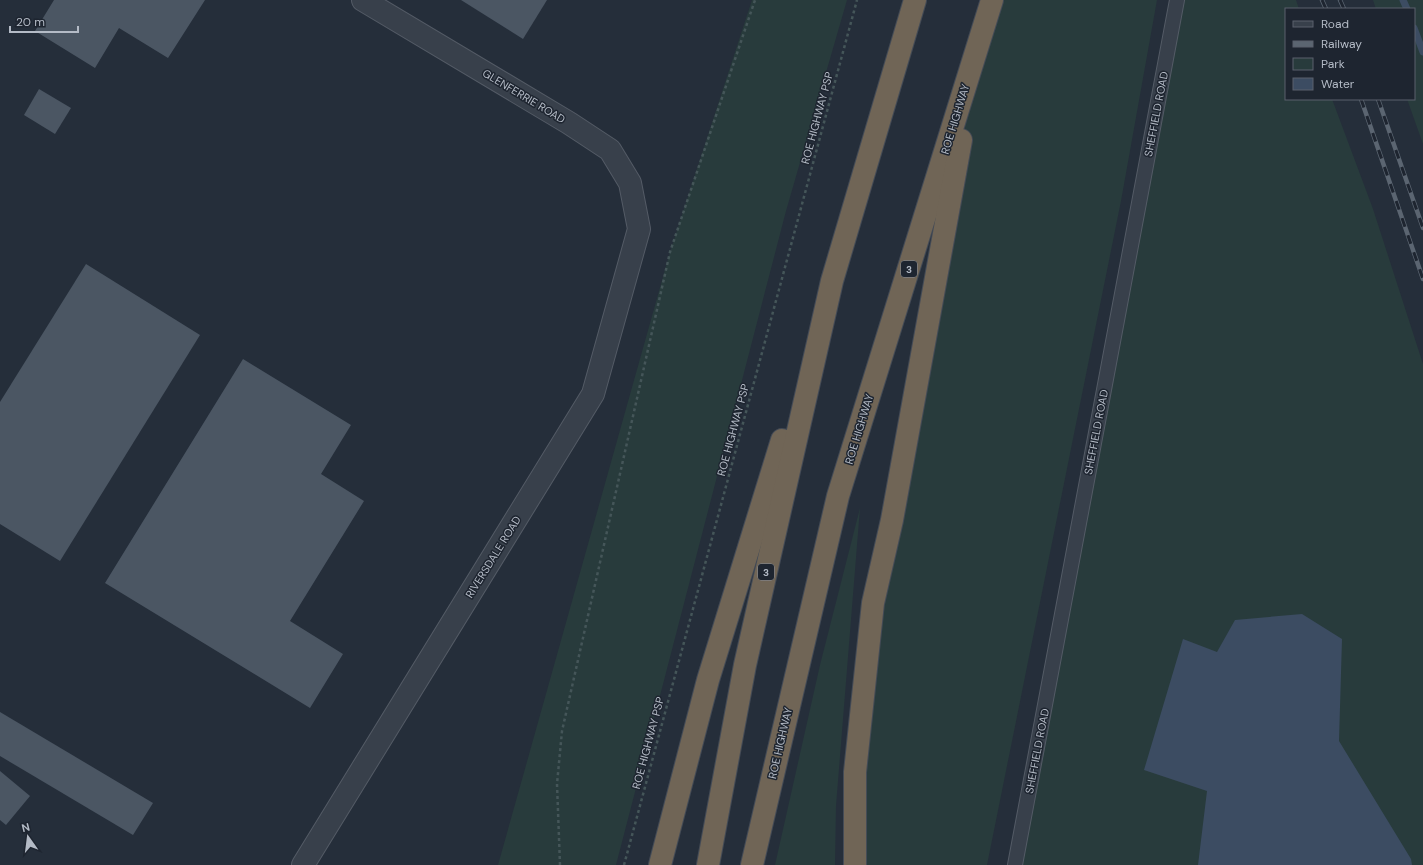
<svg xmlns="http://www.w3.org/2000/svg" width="1423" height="865" viewBox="0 0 1423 865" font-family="'DM Sans',sans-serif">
<rect width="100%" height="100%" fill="#252e3a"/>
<g fill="#283b3c">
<polygon points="752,0 847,0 786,211 616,865 498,865 670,252"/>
<polygon points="992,0 1157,0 1121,201 987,865 855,865 863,686 979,43"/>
<polygon points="1177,0 1296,0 1299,9 1286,9 1286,99 1332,99 1373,209 1423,364 1423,865 1015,865"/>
<polygon points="1373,0 1423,0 1423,144 1407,99 1414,99 1414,9 1376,9"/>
<polygon points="860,508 836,806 835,865 775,865 820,665"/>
</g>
<polygon fill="#3c4c62" points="1302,614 1342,639 1339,741 1411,859 1412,865 1198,865 1207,791 1144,770 1183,639 1217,652 1235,620"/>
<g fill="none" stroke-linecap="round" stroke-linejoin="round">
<g stroke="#3c4c62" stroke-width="7">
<polyline points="1403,0 1407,9"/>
<polyline points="1414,28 1423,52"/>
</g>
</g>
<g fill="#4b5663">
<polygon points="54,0 205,0 168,58 119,28 95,68 35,31"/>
<polygon points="461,0 547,0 523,39"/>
<polygon points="39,89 71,108 55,134 24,115"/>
<polygon points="86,264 200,335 60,561 0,524 0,402"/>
<polygon points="243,359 351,425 321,474 364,501 290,621 343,654 310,708 105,583"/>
<polygon points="0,712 153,803 133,835 0,756"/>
<polygon points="0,771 30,796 6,825 0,820"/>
</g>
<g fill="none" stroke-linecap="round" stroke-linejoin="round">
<g stroke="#545b66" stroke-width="16">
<polyline id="service" points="1015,865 1177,0"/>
</g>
<g stroke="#545b66" stroke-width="24">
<polyline id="minor" points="303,865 593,394 639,229 630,183 610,150 569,123 363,0"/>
</g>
<g stroke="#444b56" stroke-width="24">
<g id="motorway">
<polyline points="660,865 708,680 782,440"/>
<polyline points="708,865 745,665 832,281 915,0"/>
<polyline points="752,865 838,496 992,0"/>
<polyline points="855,865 855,772 873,603 892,520 961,140"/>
</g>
</g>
<g stroke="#455659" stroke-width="2.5" stroke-dasharray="3 3" stroke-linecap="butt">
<polyline points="560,865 557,784 562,731 670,252 755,0"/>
<polyline points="624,865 857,0"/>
</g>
<use href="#service" stroke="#38404b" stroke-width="14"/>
<use href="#minor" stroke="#38404b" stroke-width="22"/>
<use href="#motorway" stroke="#706556" stroke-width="22"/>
<g stroke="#5b6571" stroke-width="4.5">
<g id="rail">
<polyline points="1322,0 1326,9"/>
<polyline points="1340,0 1344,9"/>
<polyline points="1361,99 1423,279"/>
<polyline points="1378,99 1423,228"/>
</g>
</g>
<use href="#rail" stroke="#1e2530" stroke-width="3" stroke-dasharray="9" stroke-linecap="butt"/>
</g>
<g text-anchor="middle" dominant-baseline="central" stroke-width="3" stroke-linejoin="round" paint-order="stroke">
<g fill="#1e2530" stroke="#878e99" stroke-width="1">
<rect x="901" y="261" width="16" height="16" rx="3"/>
<rect x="758" y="564" width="16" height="16" rx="3"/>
</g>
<g font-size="10" font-weight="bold" fill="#b4bbc6">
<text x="909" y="269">3</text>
<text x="766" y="572">3</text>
</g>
<g font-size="11" fill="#b4bbc6" stroke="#1e2530">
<text transform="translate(524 96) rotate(31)">GLENFERRIE ROAD</text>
<text transform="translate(1156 114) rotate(-79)">SHEFFIELD ROAD</text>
<text transform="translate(817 118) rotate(-75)">ROE HIGHWAY PSP</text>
<text transform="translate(955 119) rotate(-73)">ROE HIGHWAY</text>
<text transform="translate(859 429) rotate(-73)">ROE HIGHWAY</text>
<text transform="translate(733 430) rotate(-75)">ROE HIGHWAY PSP</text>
<text transform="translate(1096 432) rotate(-79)">SHEFFIELD ROAD</text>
<text transform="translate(493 557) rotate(-58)">RIVERSDALE ROAD</text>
<text transform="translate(648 743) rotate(-75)">ROE HIGHWAY PSP</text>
<text transform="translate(780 743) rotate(-77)">ROE HIGHWAY</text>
<text transform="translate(1037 751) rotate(-79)">SHEFFIELD ROAD</text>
</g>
</g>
<rect x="1285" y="8" width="130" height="92" fill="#1e2530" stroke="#5a616c"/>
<rect x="1293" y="21" width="20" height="6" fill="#38404b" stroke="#5a616c"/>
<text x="1321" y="28" font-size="12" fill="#b4bbc6">Road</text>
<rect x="1293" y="41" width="20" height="6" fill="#5b6571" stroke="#5a616c"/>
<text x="1321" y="48" font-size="12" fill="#b4bbc6">Railway</text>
<rect x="1293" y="58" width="20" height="12" fill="#283b3c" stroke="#5a616c"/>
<text x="1321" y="68" font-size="12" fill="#b4bbc6">Park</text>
<rect x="1293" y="78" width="20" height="12" fill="#3c4c62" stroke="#5a616c"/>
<text x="1321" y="88" font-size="12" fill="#b4bbc6">Water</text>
<g transform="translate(28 837) rotate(346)" stroke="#1e2530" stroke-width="3" paint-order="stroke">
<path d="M0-3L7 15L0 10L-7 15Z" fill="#b4bbc6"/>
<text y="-6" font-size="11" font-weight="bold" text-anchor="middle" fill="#b4bbc6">N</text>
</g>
<path d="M10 26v6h68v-6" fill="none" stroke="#b4bbc6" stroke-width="2"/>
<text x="16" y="26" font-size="12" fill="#b4bbc6" stroke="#1e2530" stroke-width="3" paint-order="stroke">20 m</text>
</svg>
